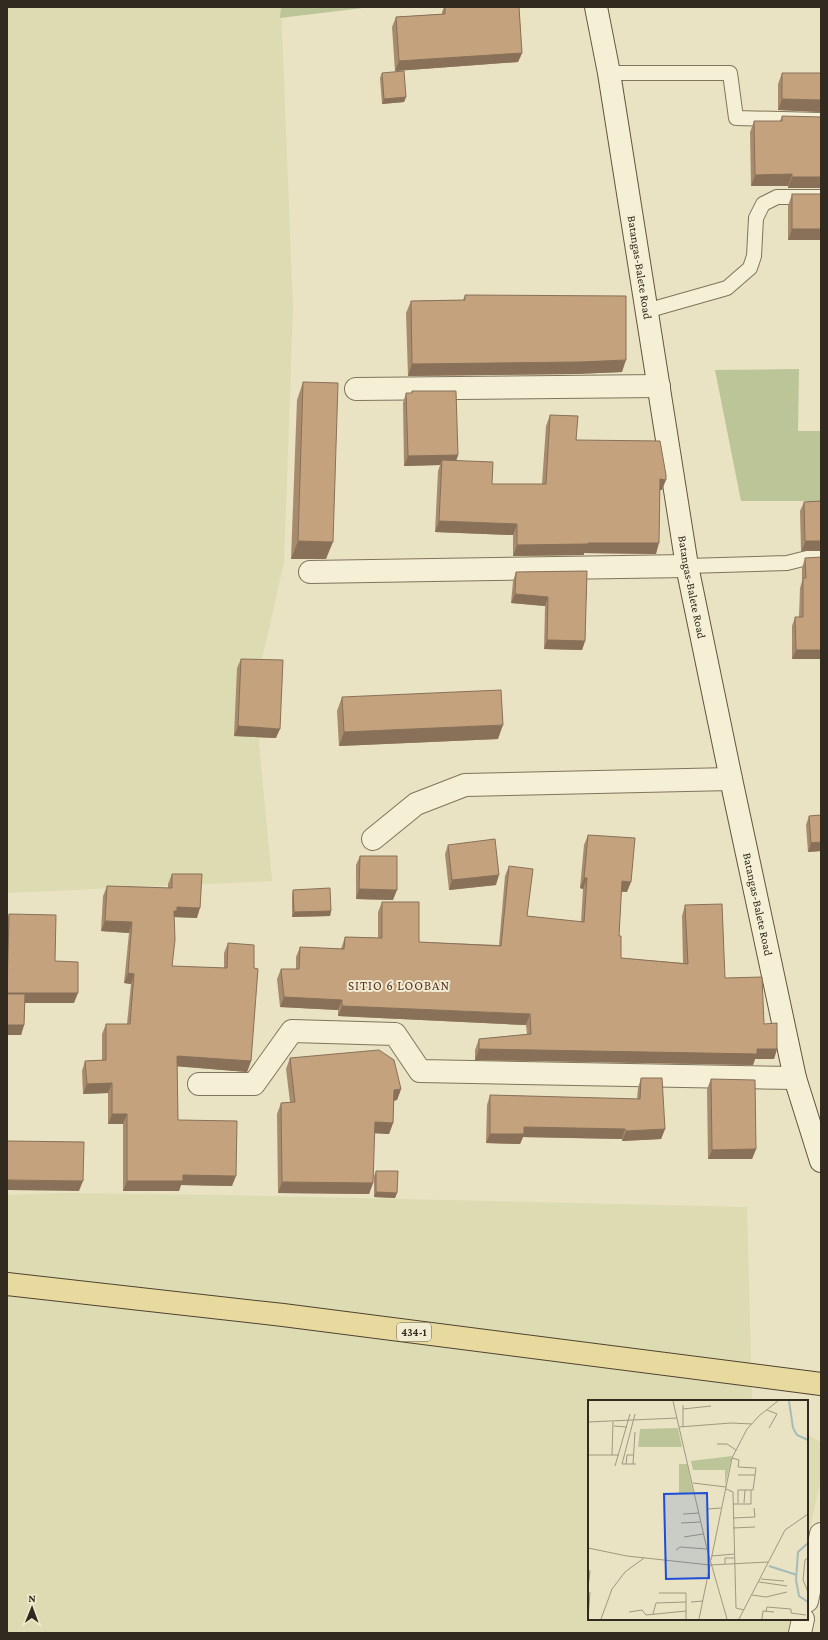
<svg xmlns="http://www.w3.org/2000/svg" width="828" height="1640" viewBox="0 0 828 1640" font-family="'Crimson Pro',serif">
<rect width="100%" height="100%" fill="#e9e2c3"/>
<g fill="#dddbb1">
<polygon points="7,7 281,7 293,309 284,562 262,659 259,744 272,881 7,893"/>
<polygon points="58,1193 221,1195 747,1207 752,1401 589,1401 589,1619 791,1619 788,1633 7,1633 7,1195"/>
<polygon points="807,1434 821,1443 821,1478 807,1543"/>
</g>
<g fill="#bbc598">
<polygon points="281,7 371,7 280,18"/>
<polygon points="799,369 798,431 821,431 821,501 741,501 715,370"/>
</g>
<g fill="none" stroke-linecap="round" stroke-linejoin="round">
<g stroke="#81745c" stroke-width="16">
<g id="lane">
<polyline points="609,73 730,73 736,118 821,120"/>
<polyline points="646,311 727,288 750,268 754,256 756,218 763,204 777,197 821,197"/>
<polyline points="687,566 787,563 807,558 821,558"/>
</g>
</g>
<g stroke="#81745c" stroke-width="24">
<g id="street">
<polyline points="356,389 659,386"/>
<polyline points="310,572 687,566"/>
<polyline points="373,839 416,804 465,785 731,779"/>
<polyline points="199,1084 254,1084 292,1031 395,1034 420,1071 795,1078"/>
<polyline points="807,1601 821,1534"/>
<polyline points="800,1633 803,1619"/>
</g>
</g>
<g stroke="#63553f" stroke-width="24">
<g id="secondary">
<path id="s1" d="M596,7L609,73L687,566L731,779L795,1078L821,1161"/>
</g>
</g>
<g stroke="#4f4230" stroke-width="24">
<polyline id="primary" points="7,1284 283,1315 821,1384"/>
</g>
<use href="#lane" stroke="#f4efd5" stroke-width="14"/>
<use href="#street" stroke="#f4efd5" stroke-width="22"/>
<use href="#secondary" stroke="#f4efd5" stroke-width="22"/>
<use href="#primary" stroke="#e8da9f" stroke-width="22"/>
</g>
<g fill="#a88b6c">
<polygon points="444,7 519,7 522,53 518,62 395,71 392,27 396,17 442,14 442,12"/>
<polygon points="382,73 406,97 404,102 382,104 380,78"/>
<polygon points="782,73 821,73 821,112 778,110 778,84"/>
<polygon points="782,116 821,188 788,188 788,186 751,186 750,132 754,121 780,121"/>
<polygon points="792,194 821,194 821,240 788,240 788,206"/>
<polygon points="465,295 622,372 576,374 408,376 406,313 411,301 463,300"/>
<polygon points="303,382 326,559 291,559 297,400"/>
<polygon points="412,391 458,455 456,461 492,484 542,484 546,426 550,415 576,440 662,490 660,490 656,554 584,553 584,555 513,556 513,535 435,532 438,471 440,465 404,466 403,403 406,393 411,393"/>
<polygon points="821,501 801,551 800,511 804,502"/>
<polygon points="805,558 821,659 792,659 792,626 795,617 799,617 800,588 802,581 802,568"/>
<polygon points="587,571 585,641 582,650 544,649 545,606 511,603 513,581 516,572"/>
<polygon points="241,659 276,738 234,736 237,668"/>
<polygon points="342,697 498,739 339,746 337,711"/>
<polygon points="821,815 821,851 808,852 806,825 809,816"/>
<polygon points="588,835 627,892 621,892 619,936 621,958 683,963 682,916 685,905 725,978 764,1024 777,1049 774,1059 755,1059 753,1065 475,1060 475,1050 479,1039 527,1034 526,1025 338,1016 338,1010 280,1007 277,979 281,969 296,969 296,957 300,947 341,949 345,937 378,938 378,912 382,902 419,942 499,945 505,876 509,866 527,916 581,922 583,889 580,888 584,845"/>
<polygon points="448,845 496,885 449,890 445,854"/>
<polygon points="360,856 393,900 356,899 356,865"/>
<polygon points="172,874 197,918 174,917 172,966 224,968 224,953 228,943 251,1061 247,1072 177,1066 178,1120 232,1186 181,1185 179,1191 123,1191 123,1124 108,1124 108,1093 83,1094 82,1071 85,1061 102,1060 102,1034 106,1024 127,1024 131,984 124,983 129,933 101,931 103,896 107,886 168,888 168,884"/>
<polygon points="293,890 331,911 330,916 292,917 292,895"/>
<polygon points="9,914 55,961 74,1003 25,1003 24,1025 21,1035 7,1035 7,920"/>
<polygon points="290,1058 401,1089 397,1100 394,1101 393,1123 389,1134 374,1133 373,1183 369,1194 278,1193 277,1114 281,1103 290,1102 286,1069"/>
<polygon points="641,1078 665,1129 661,1139 622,1141 622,1139 523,1137 520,1144 486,1143 487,1105 490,1095 637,1099 638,1088"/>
<polygon points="711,1079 756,1149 752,1159 708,1159 707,1089"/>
<polygon points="376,1171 397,1193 395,1198 374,1197 374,1176"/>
</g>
<g fill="#887158">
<polygon points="522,53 518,62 395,71 399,61"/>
<polygon points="406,97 404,102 382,104 384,99"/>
<polygon points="782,99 821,100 821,112 778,110"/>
<polygon points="792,174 788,186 751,186 755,175"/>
<polygon points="792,177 821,177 821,188 788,188"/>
<polygon points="792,229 821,229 821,240 788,240"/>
<polygon points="626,360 622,372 576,374 408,376 412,364"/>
<polygon points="458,455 455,464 442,460 440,465 404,466 408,456"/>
<polygon points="660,479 666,480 662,490 656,490"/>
<polygon points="439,521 517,524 513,535 435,532"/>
<polygon points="298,541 333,542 326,559 291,559"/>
<polygon points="805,541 821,541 821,551 801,551"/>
<polygon points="588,543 659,543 656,554 584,553 584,555 513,556 517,545"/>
<polygon points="515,594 548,597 545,606 511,603"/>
<polygon points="547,640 585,641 582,650 544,649"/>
<polygon points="796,650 821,650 821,659 792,659"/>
<polygon points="503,725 498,739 339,746 344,732"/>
<polygon points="238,726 280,729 276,738 234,736"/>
<polygon points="821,842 821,851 808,852 811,843"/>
<polygon points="499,875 496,885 449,890 452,880"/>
<polygon points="584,878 587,878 583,889 580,888"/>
<polygon points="622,881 631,882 627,892 618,891"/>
<polygon points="359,889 397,890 393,900 356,899"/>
<polygon points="177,907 200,908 197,918 174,917 173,921 174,911"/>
<polygon points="331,911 330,916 292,917 294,912"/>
<polygon points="105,921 132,922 129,933 101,931"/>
<polygon points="128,973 134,974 131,984 124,983"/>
<polygon points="7,993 78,993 74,1003 7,1003"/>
<polygon points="284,997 342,1000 338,1010 280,1007"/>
<polygon points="342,1006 530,1014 526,1025 338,1016"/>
<polygon points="7,1025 24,1025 21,1035 7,1035"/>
<polygon points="479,1049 777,1049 774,1059 755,1059 753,1065 475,1060"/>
<polygon points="177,1056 251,1061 247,1072 173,1066"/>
<polygon points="112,1083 108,1093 83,1094 87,1084"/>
<polygon points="401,1089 397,1100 390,1101 394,1090"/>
<polygon points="112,1114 127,1114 123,1124 108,1124"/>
<polygon points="375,1122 393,1123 389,1134 371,1133"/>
<polygon points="524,1127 625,1129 622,1139 523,1137 520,1144 486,1143 490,1134"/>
<polygon points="665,1129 661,1139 622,1141 626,1131"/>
<polygon points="756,1149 752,1159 708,1159 712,1150"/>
<polygon points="183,1175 236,1176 232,1186 181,1185 179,1191 123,1191 127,1181"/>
<polygon points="7,1180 83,1181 79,1191 7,1190"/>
<polygon points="282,1182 373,1183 369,1194 278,1193"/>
<polygon points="376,1192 397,1193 395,1198 374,1197"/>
</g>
<g fill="#c3a27d" stroke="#887158">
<polygon points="445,7 519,7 522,53 399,61 396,17 445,14"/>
<polygon points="404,71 406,97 384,99 382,73"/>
<polygon points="782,73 821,73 821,100 782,99"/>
<polygon points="782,116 821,117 821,177 792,177 792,174 755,175 754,121 782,121"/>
<rect x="792" y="194" width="29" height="35"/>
<polygon points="465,295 626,296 626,360 580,362 412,364 411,301 465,300"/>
<polygon points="303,382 338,383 333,542 298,541"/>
<polygon points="412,391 456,391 458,455 408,456 406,393 412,393"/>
<polygon points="550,415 578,416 576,440 660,441 666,475 666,480 660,479 659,543 588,543 588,544 517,545 517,524 439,521 442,460 493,462 492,484 546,484"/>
<polygon points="821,501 821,541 805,541 804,502"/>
<polygon points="821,557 821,650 796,650 795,617 803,617 803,578 806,578 805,558"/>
<polygon points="587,571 585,641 547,640 548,597 515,594 516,572"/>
<polygon points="241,659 283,660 280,729 238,726"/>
<polygon points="501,690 503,725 344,732 342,697"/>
<polygon points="821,815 821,842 811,843 809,816"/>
<polygon points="588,835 635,838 631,882 622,881 619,936 621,936 621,958 688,964 685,905 722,904 725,978 762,977 764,1024 777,1023 777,1049 757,1049 757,1054 479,1049 479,1039 531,1034 530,1014 342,1006 342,1000 284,997 281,969 299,969 300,947 344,949 345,937 382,938 382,902 419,902 419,942 501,946 509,866 533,869 527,916 584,922 587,878 584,878"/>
<polygon points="495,839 499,875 452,880 448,845"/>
<polygon points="360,856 397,856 397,890 359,889"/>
<polygon points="172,874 202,874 200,908 177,907 177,911 174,911 175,940 172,966 227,968 228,943 254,945 254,968 258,969 251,1061 177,1056 178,1120 237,1121 236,1176 183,1175 183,1181 127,1181 127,1114 112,1114 112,1083 87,1084 85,1061 106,1060 106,1024 130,1024 134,974 128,973 132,922 105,921 107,886 172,888"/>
<polygon points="330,888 331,911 294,912 293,890"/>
<polygon points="9,914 56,915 55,961 78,962 78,993 7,993"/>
<polygon points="7,994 25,994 24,1025 7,1025"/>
<polygon points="379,1050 394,1060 401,1089 394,1090 393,1123 375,1122 373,1183 282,1182 281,1103 295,1102 290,1058"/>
<polygon points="641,1078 662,1078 665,1129 626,1131 625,1129 524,1127 524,1134 490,1134 490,1095 640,1099"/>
<polygon points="711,1079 755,1080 756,1149 712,1150"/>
<polygon points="7,1141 84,1142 83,1181 7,1180"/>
<polygon points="376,1171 398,1171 397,1193 376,1192"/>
</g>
<g text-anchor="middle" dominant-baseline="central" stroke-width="4" stroke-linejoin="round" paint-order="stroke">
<rect fill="#f1ebd2" stroke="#6b6454" stroke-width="1" x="397" y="1323" width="34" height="18" rx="3"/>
<g font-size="11" font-weight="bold" fill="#322a1e">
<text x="414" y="1332">434-1</text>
</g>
<g font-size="12" fill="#322a1e" stroke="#f1ebd2">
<text stroke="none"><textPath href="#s1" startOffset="264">Batangas-Balete Road</textPath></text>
<text stroke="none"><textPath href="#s1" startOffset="588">Batangas-Balete Road</textPath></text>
<text stroke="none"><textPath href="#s1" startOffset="912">Batangas-Balete Road</textPath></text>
</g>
<g font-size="13" letter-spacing="1" fill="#5a3423" stroke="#f1ebd2">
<text x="399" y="985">SITIO 6 LOOBAN</text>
</g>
</g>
<g transform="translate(588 1400)">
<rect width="220" height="220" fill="#e9e2c3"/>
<path d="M90,28L94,47H50L52,29ZM144,56L137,86V70H105L103,61ZM91,64H99L105,92L91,94Z" fill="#bbc598"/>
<path fill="none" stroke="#a5bcb8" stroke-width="2" d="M201,1L205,28L209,35L220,40M220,143L210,152L208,180L211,196L220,202M181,166L209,175"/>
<path fill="none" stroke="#a09881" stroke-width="1" d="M85,1L119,149L139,219M95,5V27M95,9L123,6M179,10L189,14L181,28M47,14L34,64H48M0,22L89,18M26,26L39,27M91,27L143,23L164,24M129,44H139L148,50M0,55H31M24,55L25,22M144,58L151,60L150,67L168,68L165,90H150V103M38,64L39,55H45M45,64L47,32M27,66L42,14M150,75H167M105,83L138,87M138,89L145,92L148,208L156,210M156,103L157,90M145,104H163V90M120,109L133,108M95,114L111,113M145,118L167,117L166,108M93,123L112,122M145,128L167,127M96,137L115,134M0,148L39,156L122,165L180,162M88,150L92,147L119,149M124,156L146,154M220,158L217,160L215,180L220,192M123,160L144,58L159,29L172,15L190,1M137,164V158H146M0,170L2,171L0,187M173,179L196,181M171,182L199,186M71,193H98V219M164,195L178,197L199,192M103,202L115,201M178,211L179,207L203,209V213L218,215M41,212L54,210L58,215L98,211M65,214L68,203L98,202M0,219L2,192M13,219L24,189L37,172L56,158M111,219L122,165M151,219L197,130L220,114M174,219L175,211L186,212"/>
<path fill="#1d4ed8" fill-opacity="0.15" stroke="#1d4ed8" stroke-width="2" d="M119,93L121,178L78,179L76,94Z"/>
<rect width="220" height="220" fill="none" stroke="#322a1e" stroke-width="2"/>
</g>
<rect width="828" height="1640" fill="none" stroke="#322a1e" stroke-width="16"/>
<g transform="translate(32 1608) rotate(1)" stroke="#f1ebd2" stroke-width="3" paint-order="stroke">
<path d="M0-3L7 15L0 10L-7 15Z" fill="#322a1e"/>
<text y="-6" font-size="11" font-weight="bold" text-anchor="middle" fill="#322a1e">N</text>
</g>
</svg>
